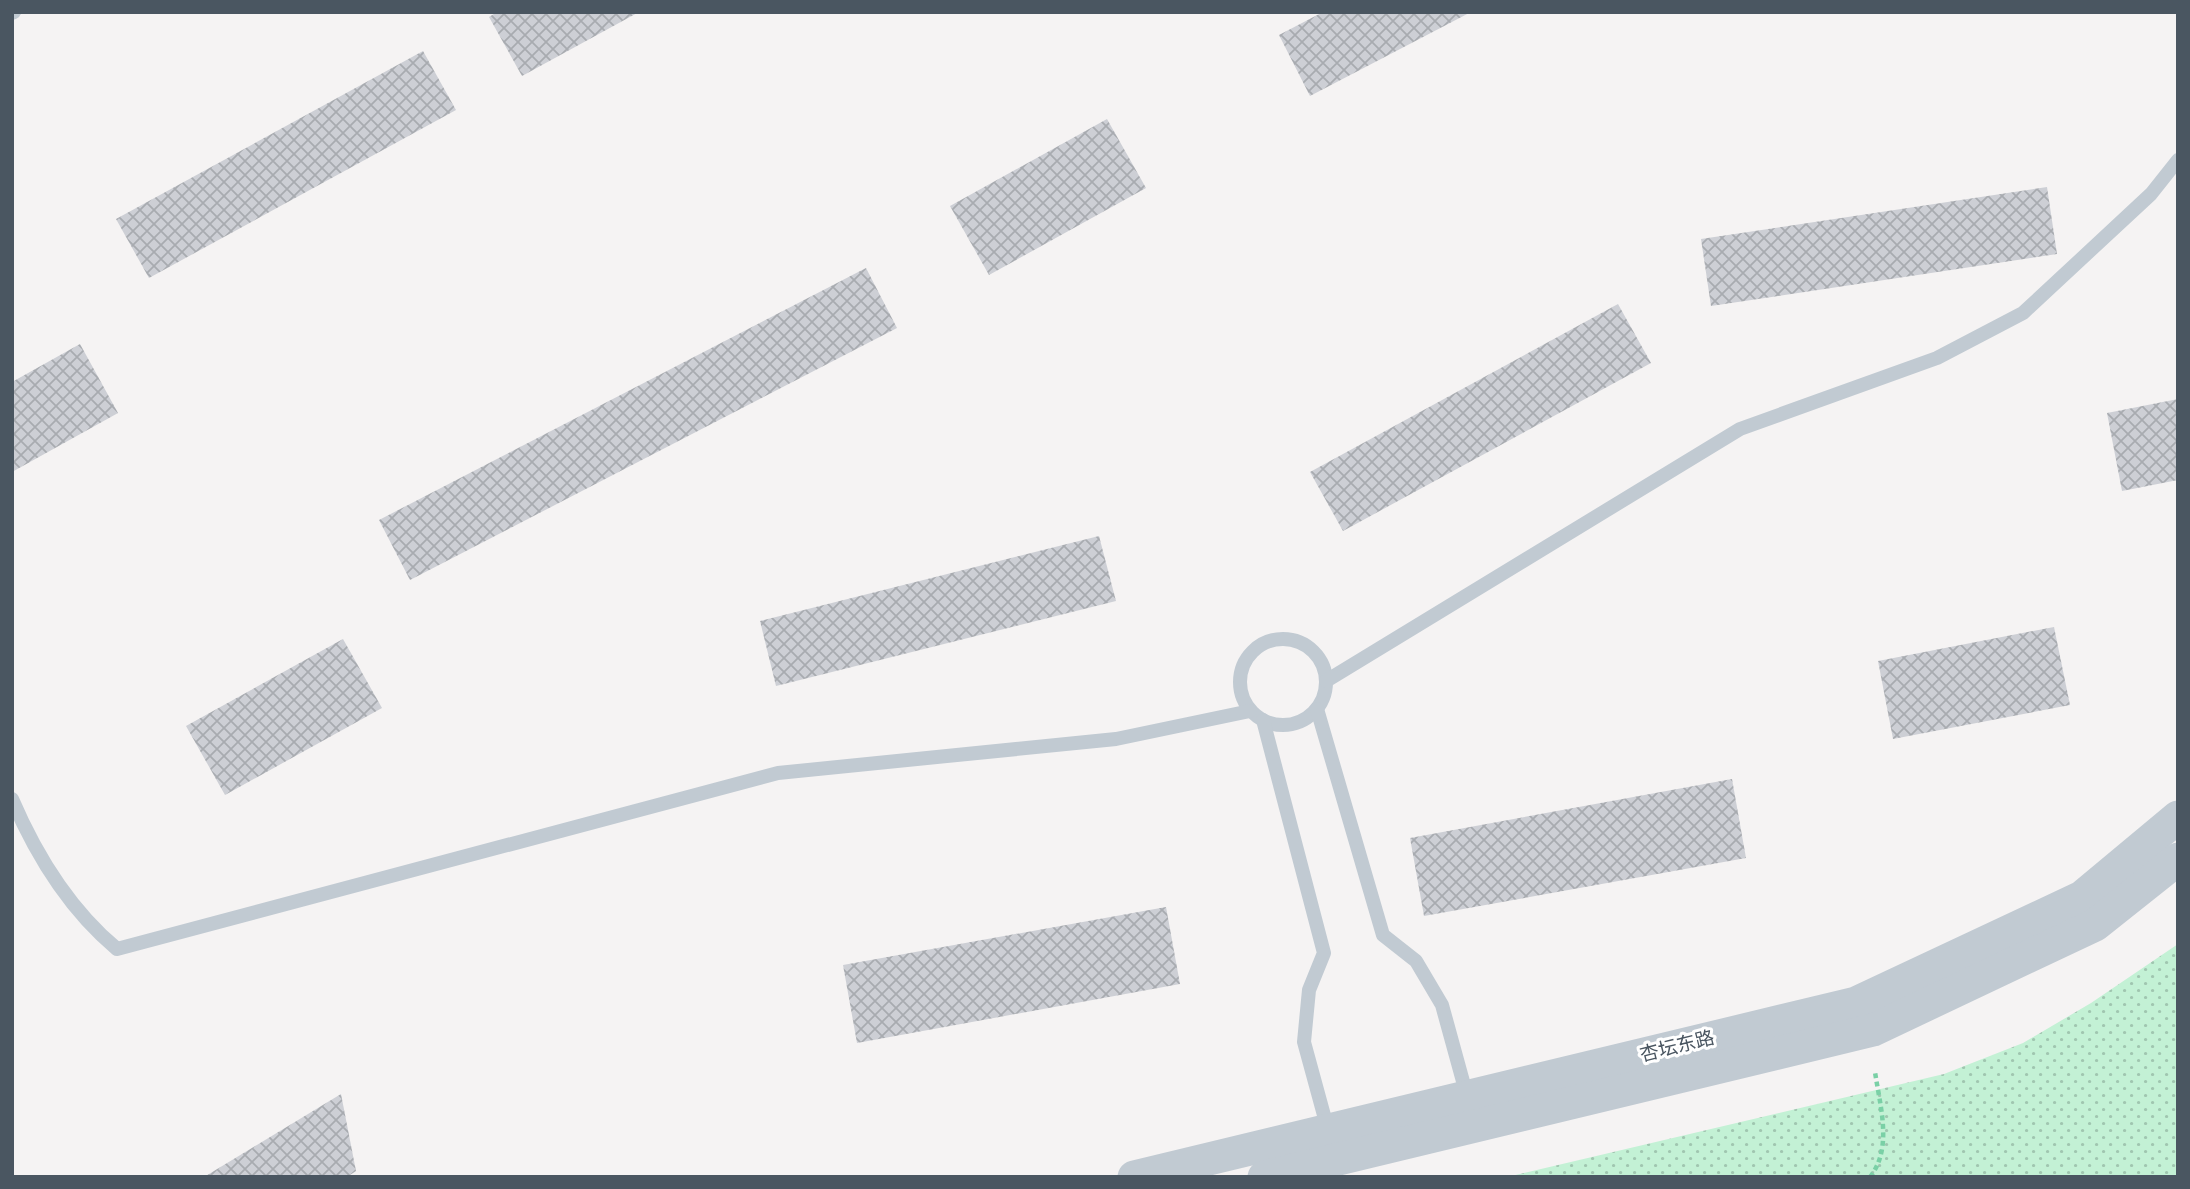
<svg xmlns="http://www.w3.org/2000/svg" width="2190" height="1189" viewBox="0 0 2190 1189" font-family="Figtree,'Noto Sans SC',sans-serif">
<defs>
<pattern id="grass-dots" width="8" height="8" patternUnits="userSpaceOnUse" patternTransform="scale(1.75)"><rect width="8" height="8" fill="#c3f1d5"/><path d="M2 2h.1M6 6h.1" fill="none" stroke="#a0c6b0" stroke-width="1.8" stroke-linecap="round"/></pattern>
<pattern id="building-cross-hatch" width="8" height="8" patternUnits="userSpaceOnUse" patternTransform="scale(1.75)"><rect width="8" height="8" fill="#cdcfd5"/><path d="M0 0l8 8M0 8l8-8" fill="none" stroke="#a8abb0"/></pattern>
</defs>
<rect width="100%" height="100%" fill="#f5f3f3"/>
<polygon fill="url(#grass-dots)" points="2178,944 2178,1177 1507,1177 1944,1074 2023,1043 2091,1003"/>
<g fill="url(#building-cross-hatch)">
<polygon points="497,12 639,12 522,76 489,17"/>
<polygon points="1323,12 1471,12 1310,96 1279,35"/>
<polygon points="423,51 456,110 149,278 116,219"/>
<polygon points="1107,119 1146,188 989,275 950,206"/>
<polygon points="2047,187 2057,254 1711,306 1701,239"/>
<polygon points="866,268 897,328 410,580 379,520"/>
<polygon points="1618,304 1651,363 1343,531 1310,472"/>
<polygon points="80,344 118,413 12,472 12,382"/>
<polygon points="2178,399 2178,480 2122,491 2107,413"/>
<polygon points="1099,536 1116,601 776,686 760,621"/>
<polygon points="2054,627 2070,705 1893,739 1878,661"/>
<polygon points="343,639 382,708 225,795 186,726"/>
<polygon points="1732,779 1746,858 1424,916 1410,838"/>
<polygon points="1166,907 1180,984 857,1043 843,965"/>
<polygon points="341,1094 356,1171 347,1177 204,1177"/>
</g>
<g fill="none" stroke-linecap="round" stroke-linejoin="round">
<path stroke="#7ad0a6" stroke-width="4.5" stroke-dasharray="5 3.5" stroke-linecap="butt" d="M1870,1177C1893,1148 1880,1106 1875,1072"/>
<g stroke="#c1cad2" stroke-width="14">
<polyline points="12,13 14,12"/>
<circle cx="1283" cy="682" r="43"/>
<polyline points="1326,681 1740,429 1937,358 2023,313 2151,194 2178,160"/>
<polyline points="1317,709 1383,935 1416,961 1442,1005 1467,1096"/>
<polyline points="1263,720 1324,953 1309,990 1304,1042 1328,1130"/>
<path d="M12,799C36,855 69,909 117,949L778,773L1116,739L1250,711"/>
</g>
<g stroke="#c1cad2" stroke-width="33">
<polyline points="1134,1177 1856,1003 2082,897 2178,817"/>
<polyline points="1264,1177 1873,1030 2095,925 2178,859"/>
</g>
</g>
<g text-anchor="middle" dominant-baseline="central" stroke-width="6" stroke-linejoin="round" paint-order="stroke">
<g font-size="19" fill="#4a5661" stroke="#fff">
<text transform="translate(1677 1046) rotate(-14)">杏坛东路</text>
</g>
</g>
<rect width="2190" height="1189" fill="none" stroke="#4a5661" stroke-width="28"/>
</svg>
